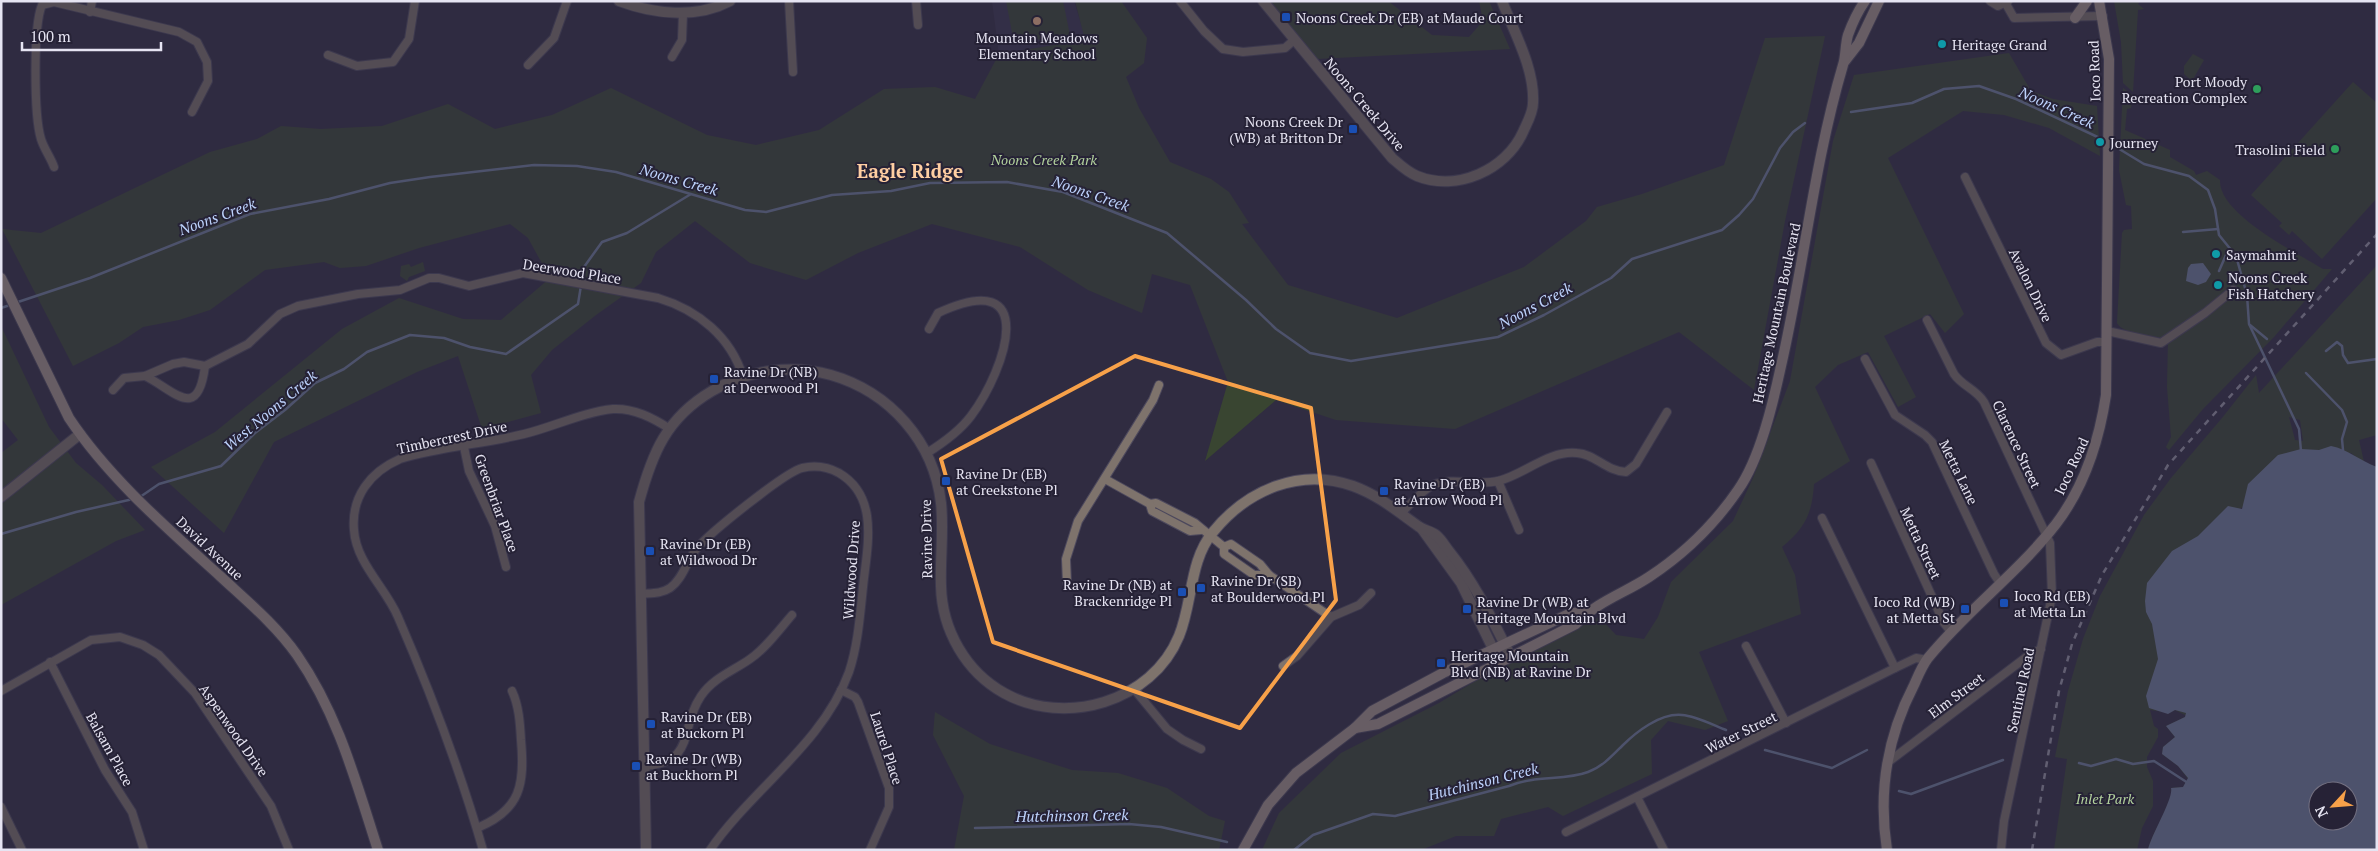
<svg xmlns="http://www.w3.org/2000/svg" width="2378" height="851" viewBox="0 0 2378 851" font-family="'PT Serif',serif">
<rect width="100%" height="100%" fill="#302c41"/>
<polygon fill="#39344f" points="992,1 1074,1 1086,40 999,54"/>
<g fill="#394531" fill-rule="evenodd">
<polygon points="1006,1 1063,1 1070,35 1014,43"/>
<polygon points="1075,1 1121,1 1147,38 1144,63 1126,77 1139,108 1170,162 1211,179 1229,192 1249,223 1242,224 1288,285 1397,318 1524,267 1586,221 1597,207 1642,194 1724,165 1765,38 1825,36 1785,221 1754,390 1679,332 1455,429 1336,420 1276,400 1205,461 1228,382 1190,285 1152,274 1142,313 1088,290 1020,247 932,224 858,253 806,280 750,263 695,221 656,252 641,283 596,315 552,350 531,375 541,413 482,429 458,356 417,372 274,442 224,533 151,467 215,432 342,329 399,298 463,319 501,320 550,278 528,238 510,224 419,248 366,266 340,268 324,262 265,270 210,310 179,320 143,327 119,343 73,366 2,229 41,233 210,152 257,139 281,126 321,129 382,126 448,104 495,129 552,115 611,88 707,135 756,145 819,130 884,89 935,87 975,99 999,54 1085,40"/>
<polygon points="1270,1 1388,1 1432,35 1469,37 1483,21 1479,1 1489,1 1510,49 1317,59"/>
<polygon points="2114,1 2140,1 2138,4 2144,9 2138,10 2133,92 2123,83 2121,42"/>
<path d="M2009,53L2031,91L2053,99L2097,106L2100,156L2049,128L2004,115L1963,111L1888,158L1964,314L1945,333L1930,314L1884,336L1916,397L1898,407L1868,352L1838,365L1815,387L1850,461L1814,484C1812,514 1805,528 1782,547L1795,575L1801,614L1699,652L1728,721L1705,730L1668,721L1651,740L1652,774L1563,816L1548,807L1501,819L1494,836H1456L1421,850H1262L1279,813L1341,753L1439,703L1482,677L1599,617L1616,635L1644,639L1658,617L1671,582L1733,521L1753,478L1790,381L1833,141L1854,75Z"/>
<polygon points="2193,54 2204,60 2192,81 2184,74 2184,66"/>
<polygon points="2353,82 2377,103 2377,198 2322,259 2292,231 2289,235 2279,226 2282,223 2251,195"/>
<path d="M2123,88L2133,95L2131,108L2127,109L2125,130L2170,150V157L2194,171L2196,175L2207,171L2220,180C2218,214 2297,253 2323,269H2332L2274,337L2203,409L2169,450L2166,447L2171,437L2167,387L2168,341C2155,333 2124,336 2117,323L2122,233L2124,230L2132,229L2131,206L2126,205L2119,170Z"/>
<polygon points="423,262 425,271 409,277 407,281 400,276 401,266 409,264 411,267"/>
<path d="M2377,265V435L2359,440L2364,462L2377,467L2327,710L2377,850H2148C2151,834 2175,799 2171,788L2183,787L2188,779L2178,766L2162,754L2163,747L2175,737L2166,726L2187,716L2175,710L2169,712V579L2165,712L2150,710L2154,726L2158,729V737L2147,757V767L2153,781V806L2142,828L2137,850H2054L2067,759L2055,757L2068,691L2083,639L2100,596L2144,515L2171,478L2222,418L2256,375L2259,393ZM2289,417L2300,420L2303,441L2295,440ZM2351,453L2357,458L2200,535L2211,523ZM2318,791H2348V821H2318Z"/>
<polygon points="1,326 49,427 76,463 102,485 145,530 116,541 1,605 1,497 4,494 1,488 1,453 18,440 1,418"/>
<polygon points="935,712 990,744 1072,770 1118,773 1167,788 1209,816 1225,821 1219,850 954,850 964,796 933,735"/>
</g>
<g fill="#72819f" fill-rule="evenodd">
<polygon points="2203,263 2211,274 2206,282 2198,285 2186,281 2188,268 2191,264"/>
<path d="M2331,446C2348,449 2360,461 2377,467V850H2148C2151,835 2174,798 2171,788L2183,787L2188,778L2178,766L2162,754L2163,747L2175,737L2166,726L2185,717L2186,713L2175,710L2168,714L2149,708L2146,696L2158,659L2152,624L2146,612L2145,601L2147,583L2172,551L2198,536L2228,506L2242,509L2248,484L2278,455L2301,449L2319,450ZM2318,791H2348V821H2318Z"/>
</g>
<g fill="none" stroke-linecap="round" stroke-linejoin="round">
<g stroke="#72819f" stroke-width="2.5">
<polyline points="1851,112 1912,103 1944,89 1979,86 2016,99 2104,140"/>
<polyline points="2111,144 2144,164 2189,176 2208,190 2215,209 2219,235 2236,256 2247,295 2249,324 2299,429 2301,451"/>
<polyline points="2183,232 2218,229"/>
<polyline points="2219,271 2226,255 2236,258"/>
<polyline points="15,303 90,278 250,214 329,199 390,183 430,177 534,165 577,166 616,172 745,210 766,212 832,195 891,191 930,183 1007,182 1063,192 1167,233 1246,300 1276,329 1310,353 1351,361 1498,337 1544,315 1611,278 1632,259 1722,230 1739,215 1753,199 1780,148 1793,132 1805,123"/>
<polyline points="1,308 10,305"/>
<polyline points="2250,325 2267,339"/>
<polyline points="2326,351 2337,342 2342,346 2343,355 2348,363 2377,359"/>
<polyline points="2306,373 2342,410 2347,422 2342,439 2343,450"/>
<polyline points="140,497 159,484 221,466 255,433 285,410 315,383 344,369 367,352 410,335 444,338 470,347 506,354 578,304 584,267 602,242 627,233 691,194"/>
<polyline points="1,534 76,512 133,499"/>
<polyline points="1765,750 1832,768 1867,750"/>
<polyline points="2079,763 2091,766 2116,759 2133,764 2154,761 2188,783"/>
<polyline points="1899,791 1911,794 2003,760"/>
<polyline points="975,828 1129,824 1161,827 1227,842"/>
<path d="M1294,850L1313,835L1373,814L1395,816L1509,786C1536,775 1564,781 1588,772C1602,767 1612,756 1622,746C1636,732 1660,713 1682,715C1696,716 1713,725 1726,730"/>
</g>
<g stroke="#4d495d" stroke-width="10">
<g id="minor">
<polyline points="789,1 793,72"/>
<polyline points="916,1 918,25"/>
<polyline points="1180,1 1204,31 1223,49 1243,52 1285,48 1294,40"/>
<polyline points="1990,1 1998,6 2008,1"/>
<polyline points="2006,4 2014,18 2103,16"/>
<polyline points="90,12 92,1"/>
<polyline points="328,55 357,66 393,62 409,39 415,1"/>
<polyline points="672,57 682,40 683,13"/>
<polyline points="528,65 554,38 567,1"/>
<path d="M54,167C51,158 44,149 41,139C34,116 33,26 42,5L54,2L179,32L197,42L207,62L208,81L192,112"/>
<polyline points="1965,177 2046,343 2061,355 2097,342 2107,342"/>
<path d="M1927,320L1954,374C1962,386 1976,389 1984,402L2050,543L2052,596L2004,821L2001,850"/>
<polyline points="2107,331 2161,343 2205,313 2233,290"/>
<polyline points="1865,359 1895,415 1925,435 1932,442 1994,574 2000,583"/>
<path d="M145,376C174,390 198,423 205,366"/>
<path d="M113,390L124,378L145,376L173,364L184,362L205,366L248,344L280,314L298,306L358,294L400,290L429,278H439L469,286L523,273L658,298C698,310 731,337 743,377"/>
<polyline points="464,447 469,471 495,526 506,567"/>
<path d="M927,453C943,443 959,432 971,416C1006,369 1041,265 938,313L929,329"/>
<polyline points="1871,463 1944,623 1951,632"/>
<polyline points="1105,479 1150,504 1156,503 1195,523 1224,547"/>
<polyline points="1498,481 1519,530"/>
<polyline points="1150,504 1152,511 1190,531 1201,530"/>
<path d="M1401,513C1411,504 1421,491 1433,485C1452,477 1477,486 1498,481C1524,475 1548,450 1577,453C1595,454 1606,471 1626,472L1636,464L1667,412"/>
<polyline points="1822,518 1895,668"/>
<polyline points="1224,547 1231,544 1260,564 1269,575 1331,617"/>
<polyline points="1224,547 1224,554 1254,575 1269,575"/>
<polyline points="1067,583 1066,559 1078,521 1153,400 1159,385"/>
<path d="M640,594C651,593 661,594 670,588C683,579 687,560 697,548C711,532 784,473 802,468C815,465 828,467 839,473C880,497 867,547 863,587C860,615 858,645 849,672C823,744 752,789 710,850"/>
<polyline points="1746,646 1786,723"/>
<polyline points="50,662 105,770 132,812 144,850"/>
<polyline points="1283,666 1297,656 1331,617 1359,605 1371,593"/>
<polyline points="1134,689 1167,729 1183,740 1201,749"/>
<polyline points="841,690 855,697 858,702 889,788 889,807 870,850"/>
<polyline points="1,691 91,640 120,637 143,645 159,655 195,693 271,806 289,850"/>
<polyline points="1887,763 2029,655 2041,649"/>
<path d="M645,766C697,762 679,728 701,696C713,678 733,671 750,659C766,648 779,630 792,615"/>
<polyline points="1637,797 1664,850"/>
<polyline points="1,807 22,850"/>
<path d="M477,828C521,810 525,784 521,740C520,723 519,706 512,691"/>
<polyline points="1566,832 1895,668 1916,658 1927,660"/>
<path d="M483,850C460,770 431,693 398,617C386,588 356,563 354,530C351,497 370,472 400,459C440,447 483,444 524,434C553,427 583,412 613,409C634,408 653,418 670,429"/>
</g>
</g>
<g stroke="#4d495d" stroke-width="12">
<g id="tertiary">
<path d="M619,1C654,14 696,19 730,1"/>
<path d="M1263,1L1392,158C1400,165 1407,172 1417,176C1457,192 1506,170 1523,132C1527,123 1533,113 1533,103C1535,69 1514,32 1502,1"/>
<polyline points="1,497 80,434"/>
<polyline points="1422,529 1461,583 1500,663"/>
<path d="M646,850L639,502C652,454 666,418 712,391C748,370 791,364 831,375C890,392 934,442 941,503C944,530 940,558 941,586C942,630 966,672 1004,693C1065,727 1152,702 1179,636C1193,602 1189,561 1213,532C1247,490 1300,467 1353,486C1378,495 1397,511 1418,526C1423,530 1431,531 1436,535C1441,539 1445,546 1449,551C1475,583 1493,621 1511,657"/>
</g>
</g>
<g stroke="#4d495d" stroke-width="12">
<g id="secondary">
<polyline points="2075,18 2087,1"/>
<polyline points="1845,61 1859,43 1879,1"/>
<path d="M1,278L69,418C109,478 167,528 220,576C247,601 276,625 297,655C338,714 356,782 378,850"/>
<path d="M1355,728L1378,724L1576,624C1596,602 1625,593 1649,577C1684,554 1714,525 1738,490C1760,459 1773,403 1781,366C1804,266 1814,163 1843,65C1846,56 1845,45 1848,35C1852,24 1858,11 1865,1"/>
<polyline points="1243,850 1268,805 1296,773 1355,728 1372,711 1443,673 1571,613 1587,612"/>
<path d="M1887,850C1878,792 1887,737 1914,685C1918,676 1922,666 1928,658C1967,610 2018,573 2056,524C2085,486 2099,441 2106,395L2109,59L2099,1"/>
</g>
</g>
<use href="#minor" stroke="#7e736c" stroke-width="8"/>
<use href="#tertiary" stroke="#7e736c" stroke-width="10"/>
<use href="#secondary" stroke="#aa998e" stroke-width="10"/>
<polyline stroke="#9e9cac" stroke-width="2.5" stroke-dasharray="6 6" stroke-linecap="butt" points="2032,850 2059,691 2072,644 2102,575 2168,465 2377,234"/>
</g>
<path d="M0 0H2378V851H0ZM1135,356L1311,408L1336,600L1240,728L993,642L941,459Z" fill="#302c41" fill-opacity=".55" fill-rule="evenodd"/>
<path fill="none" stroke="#f7a149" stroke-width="4" stroke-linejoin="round" d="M1135,356L1311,408L1336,600L1240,728L993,642L941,459Z"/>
<g fill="#1a4fb4" stroke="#262236" stroke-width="2">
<rect x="1281" y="12" width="10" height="10" rx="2.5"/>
<rect x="1348" y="124" width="10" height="10" rx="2.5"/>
<rect x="709" y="374" width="10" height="10" rx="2.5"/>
<rect x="941" y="476" width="10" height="10" rx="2.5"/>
<rect x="1379" y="486" width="10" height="10" rx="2.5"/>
<rect x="645" y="546" width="10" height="10" rx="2.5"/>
<rect x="1196" y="583" width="10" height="10" rx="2.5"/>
<rect x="1177" y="587" width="10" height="10" rx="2.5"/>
<rect x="1999" y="598" width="10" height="10" rx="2.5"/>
<rect x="1462" y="604" width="10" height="10" rx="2.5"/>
<rect x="1960" y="604" width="10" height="10" rx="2.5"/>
<rect x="1436" y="658" width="10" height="10" rx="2.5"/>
<rect x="646" y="719" width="10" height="10" rx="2.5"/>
<rect x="631" y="761" width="10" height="10" rx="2.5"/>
</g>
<circle fill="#8d6e63" stroke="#262236" stroke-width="2" cx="1037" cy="21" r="5"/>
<g fill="#0f9aa8" stroke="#262236" stroke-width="2">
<circle cx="1942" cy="44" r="5"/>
<circle cx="2100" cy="142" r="5"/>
<circle cx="2216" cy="254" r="5"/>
<circle cx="2218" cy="285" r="5"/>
</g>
<g fill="#2e9e5b" stroke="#262236" stroke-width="2">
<circle cx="2257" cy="89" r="5"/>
<circle cx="2335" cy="149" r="5"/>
</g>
<g text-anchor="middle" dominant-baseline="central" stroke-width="4" stroke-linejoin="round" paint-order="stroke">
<g font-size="14" fill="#e6e4f2" stroke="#262236" text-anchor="start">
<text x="1296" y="17">Noons Creek Dr (EB) at Maude Court</text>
<text x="1037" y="37" text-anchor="middle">Mountain Meadows<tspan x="1037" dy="16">Elementary School</tspan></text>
<text x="1952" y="44">Heritage Grand</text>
<text x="2247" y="81" text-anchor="end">Port Moody<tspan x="2247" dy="16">Recreation Complex</tspan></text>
<text x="1343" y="121" text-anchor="end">Noons Creek Dr<tspan x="1343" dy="16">(WB) at Britton Dr</tspan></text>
<text x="2110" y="142">Journey</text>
<text x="2325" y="149" text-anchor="end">Trasolini Field</text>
<text x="2226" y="254">Saymahmit</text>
<text x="2228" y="277">Noons Creek<tspan x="2228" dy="16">Fish Hatchery</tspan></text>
<text x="724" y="371">Ravine Dr (NB)<tspan x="724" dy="16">at Deerwood Pl</tspan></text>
<text x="956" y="473">Ravine Dr (EB)<tspan x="956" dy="16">at Creekstone Pl</tspan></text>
<text x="1394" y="483">Ravine Dr (EB)<tspan x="1394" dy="16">at Arrow Wood Pl</tspan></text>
<text x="660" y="543">Ravine Dr (EB)<tspan x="660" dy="16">at Wildwood Dr</tspan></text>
<text x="1211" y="580">Ravine Dr (SB)<tspan x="1211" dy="16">at Boulderwood Pl</tspan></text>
<text x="1172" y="584" text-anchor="end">Ravine Dr (NB) at<tspan x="1172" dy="16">Brackenridge Pl</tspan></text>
<text x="2014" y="595">Ioco Rd (EB)<tspan x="2014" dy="16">at Metta Ln</tspan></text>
<text x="1477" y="601">Ravine Dr (WB) at<tspan x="1477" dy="16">Heritage Mountain Blvd</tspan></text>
<text x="1955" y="601" text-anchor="end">Ioco Rd (WB)<tspan x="1955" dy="16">at Metta St</tspan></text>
<text x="1451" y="655">Heritage Mountain<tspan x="1451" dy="16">Blvd (NB) at Ravine Dr</tspan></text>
<text x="661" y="716">Ravine Dr (EB)<tspan x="661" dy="16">at Buckorn Pl</tspan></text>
<text x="646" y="758">Ravine Dr (WB)<tspan x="646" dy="16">at Buckhorn Pl</tspan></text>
</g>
<g font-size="14" fill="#e6e4f2" stroke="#262236">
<text transform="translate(2094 71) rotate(-92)">Ioco Road</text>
<text transform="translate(1365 104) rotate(50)">Noons Creek Drive</text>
<text transform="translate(572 271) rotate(9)">Deerwood Place</text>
<text transform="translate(2031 285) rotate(64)">Avalon Drive</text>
<text transform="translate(1776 313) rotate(-78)">Heritage Mountain Boulevard</text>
<text transform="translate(452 437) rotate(-12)">Timbercrest Drive</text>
<text transform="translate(2017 444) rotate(65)">Clarence Street</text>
<text transform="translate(2071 466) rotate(-65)">Ioco Road</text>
<text transform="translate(1959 472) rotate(64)">Metta Lane</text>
<text transform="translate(497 503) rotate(70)">Greenbriar Place</text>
<text transform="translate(926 539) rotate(-91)">Ravine Drive</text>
<text transform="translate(1921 543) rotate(65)">Metta Street</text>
<text transform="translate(210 548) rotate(43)">David Avenue</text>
<text transform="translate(851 570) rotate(-86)">Wildwood Drive</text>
<text transform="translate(2020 690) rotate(-78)">Sentinel Road</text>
<text transform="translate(1956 695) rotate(-37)">Elm Street</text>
<text transform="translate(234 730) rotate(55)">Aspenwood Drive</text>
<text transform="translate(1741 732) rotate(-26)">Water Street</text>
<text transform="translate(887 748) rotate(72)">Laurel Place</text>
<text transform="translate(110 749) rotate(61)">Balsam Place</text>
</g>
<g font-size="14" font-style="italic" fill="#b3d29d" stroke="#262236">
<text x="1044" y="159">Noons Creek Park</text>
<text x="2105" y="798">Inlet Park</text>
</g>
<g font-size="15" font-style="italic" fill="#bdd2fc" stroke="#262236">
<text transform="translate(2057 107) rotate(24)">Noons Creek</text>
<text transform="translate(679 179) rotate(16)">Noons Creek</text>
<text transform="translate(1091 193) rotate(19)">Noons Creek</text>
<text transform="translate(217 216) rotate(-20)">Noons Creek</text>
<text transform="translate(1535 305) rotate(-28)">Noons Creek</text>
<text transform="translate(270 410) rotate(-40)">West Noons Creek</text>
<text transform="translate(1483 781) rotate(-14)">Hutchinson Creek</text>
<text transform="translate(1072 815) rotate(-1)">Hutchinson Creek</text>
</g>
<g font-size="19" font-weight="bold" fill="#ffcea2" stroke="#262236">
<text x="910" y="170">Eagle Ridge</text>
</g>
</g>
<rect width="2378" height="851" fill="none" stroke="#e6e4f2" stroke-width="5"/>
<g transform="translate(2333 806) rotate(244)"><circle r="24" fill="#262236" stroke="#737081"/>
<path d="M0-4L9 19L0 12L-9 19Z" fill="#f7a149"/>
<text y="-8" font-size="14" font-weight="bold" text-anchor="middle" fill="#e6e4f2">N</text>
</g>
<path d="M22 42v8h139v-8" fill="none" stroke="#e6e4f2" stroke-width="2.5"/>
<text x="30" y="42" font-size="15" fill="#e6e4f2" stroke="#262236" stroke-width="4" paint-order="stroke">100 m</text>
</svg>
